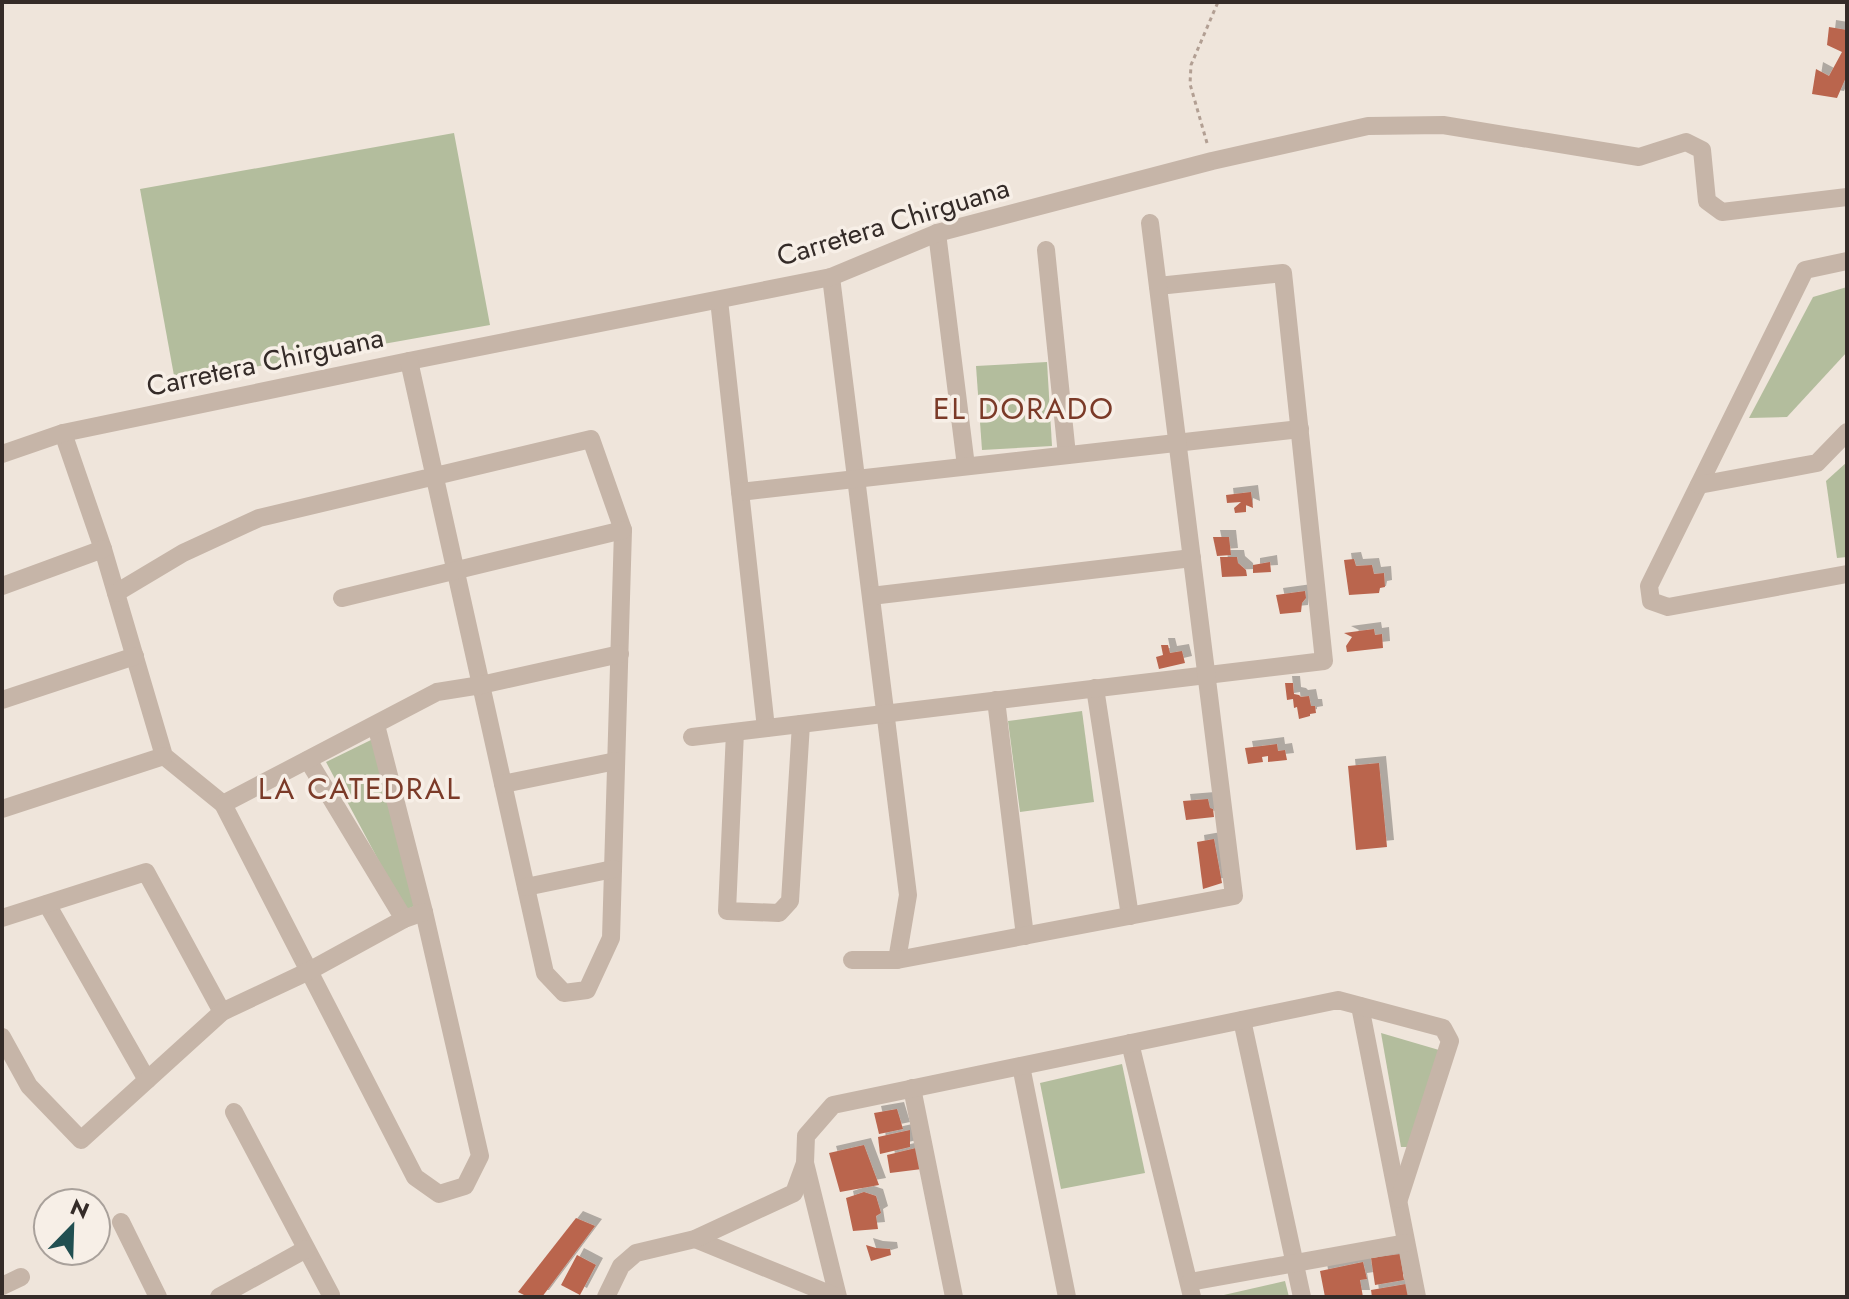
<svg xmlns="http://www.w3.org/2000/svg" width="1849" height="1299" viewBox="0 0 1849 1299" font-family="Jost,sans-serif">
<defs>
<filter id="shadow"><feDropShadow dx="7" dy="-7" stdDeviation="0" flood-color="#0004"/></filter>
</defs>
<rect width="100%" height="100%" fill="#efe5db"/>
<g fill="#b3bd9d">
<polygon points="454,133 490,325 175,381 140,189"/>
<polygon points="1847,287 1847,352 1787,417 1749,418 1813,297"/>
<polygon points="1047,362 1052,446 982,450 976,366"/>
<polygon points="1847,462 1847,557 1837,558 1826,481"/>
<polygon points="1082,711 1094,802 1020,812 1008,721"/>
<polygon points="375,738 417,905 405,910 326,762"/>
<polygon points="1381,1033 1439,1050 1408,1147 1401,1147"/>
<polygon points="1122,1064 1145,1173 1061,1189 1040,1083"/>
<polygon points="1285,1281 1289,1297 1215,1297"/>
</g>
<g fill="#ba654e" filter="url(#shadow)">
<polygon points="1829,27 1847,30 1847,75 1837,98 1812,94 1816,69 1829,76 1842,52 1827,45"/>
<polygon points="1251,492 1253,508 1246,505 1246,512 1235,513 1234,508 1241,502 1227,503 1226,495"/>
<polygon points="1213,537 1229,537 1231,555 1217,556"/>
<polygon points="1220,557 1237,557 1238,563 1246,570 1247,576 1222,577"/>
<polygon points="1354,559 1356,566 1372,565 1374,574 1384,573 1385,587 1380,588 1379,593 1349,595 1344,560"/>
<polygon points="1270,562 1271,572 1253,573 1253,565"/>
<polygon points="1305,591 1306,598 1302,603 1301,612 1280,614 1276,595"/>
<polygon points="1374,629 1375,635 1382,634 1383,648 1347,652 1346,646 1352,637 1344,633"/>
<polygon points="1161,645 1168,645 1170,653 1182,651 1185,663 1159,669 1156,657 1163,655"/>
<polygon points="1285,683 1293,683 1294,694 1299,695 1301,697 1309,696 1311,706 1315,706 1316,713 1310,714 1310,716 1299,719 1297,707 1294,708 1293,699 1287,700"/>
<polygon points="1277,744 1278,751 1285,750 1287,760 1268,762 1268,756 1262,757 1263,762 1248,764 1245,748"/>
<polygon points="1379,763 1387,847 1356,850 1348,766"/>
<polygon points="1208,799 1210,808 1213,809 1214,817 1186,820 1183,801"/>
<polygon points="1214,839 1222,883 1203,889 1197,842"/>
<polygon points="897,1109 903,1129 879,1134 874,1113"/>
<polygon points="910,1130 910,1147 880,1154 878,1137"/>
<polygon points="864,1145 879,1185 840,1192 829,1153"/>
<polygon points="916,1148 922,1169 890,1173 887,1155"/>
<polygon points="864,1192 876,1196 881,1213 876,1216 878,1229 853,1231 846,1198"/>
<polygon points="576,1218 595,1226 542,1297 528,1297 518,1292"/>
<polygon points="866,1245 876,1248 890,1249 891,1255 871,1261"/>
<polygon points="1400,1254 1404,1280 1375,1285 1371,1258"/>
<polygon points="577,1255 596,1265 580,1295 561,1285"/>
<polygon points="1363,1262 1367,1279 1360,1280 1363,1297 1325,1297 1320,1271"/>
<polygon points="1406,1284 1409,1297 1372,1297 1371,1290"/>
</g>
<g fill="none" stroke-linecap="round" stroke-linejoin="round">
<polyline stroke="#b29f93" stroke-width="3" stroke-dasharray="4 4" stroke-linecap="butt" points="1207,143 1190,84 1191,65 1218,2"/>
<g stroke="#c6b5a8" stroke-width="18">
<polyline points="937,233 966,466"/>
<polyline points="1046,250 1067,455"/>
<polyline points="1847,261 1805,270 1649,586 1651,601 1668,607 1847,574"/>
<polyline points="831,277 908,895 897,960"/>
<polyline points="719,300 766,728"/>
<polyline points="63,433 103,549 164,756 223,804 415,1177 439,1194 465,1186 480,1156 424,912 376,725"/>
<polyline points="2,454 63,433 409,361 831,277 937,233 1212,161 1368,126 1443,125 1639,157 1686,142 1702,150 1707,201 1722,212 1847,197"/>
<polyline points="1699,485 1817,463 1847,432"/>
<polyline points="740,492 1300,429"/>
<polyline points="2,586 103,549"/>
<path d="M116,593L183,553L259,518L591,439L623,530L611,938L587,990L564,993L545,973C500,769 454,565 409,361"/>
<polyline points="871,596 1192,558"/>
<polyline points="342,598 623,530"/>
<polyline points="1095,688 1130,916"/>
<polyline points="2,700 135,656"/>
<polyline points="996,700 1025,936"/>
<polyline points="735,732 727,911 779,913 790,901 801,724"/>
<polyline points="692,737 1324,661 1283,273 1158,286"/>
<polyline points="308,760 404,919"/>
<polyline points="503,784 616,761"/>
<polyline points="223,804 437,692 481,685 620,654"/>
<polyline points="2,809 164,756"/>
<polyline points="526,887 613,869"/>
<polyline points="47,904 147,1080"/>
<polyline points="2,918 146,872 222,1012"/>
<polyline points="852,960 897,960 1234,896 1150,223"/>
<polyline points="1360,1006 1417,1297"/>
<polyline points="1242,1020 1302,1297"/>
<polyline points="2,1037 29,1086 81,1140 222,1012 309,971 404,919 424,912"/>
<polyline points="1130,1043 1192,1297"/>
<polyline points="1021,1066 1067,1297"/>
<polyline points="912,1088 954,1297"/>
<polyline points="234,1112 331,1295"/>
<polyline points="805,1163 838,1297"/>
<polyline points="121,1222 158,1297"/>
<polyline points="695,1239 837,1297"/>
<polyline points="1190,1282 1406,1243"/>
<polyline points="2,1286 21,1277"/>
<polyline points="219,1297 306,1249"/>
<polyline points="606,1297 621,1266 636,1253 695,1239 794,1193 805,1163 806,1136 833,1105 1338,1000 1443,1028 1450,1041 1399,1199"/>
</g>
</g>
<g text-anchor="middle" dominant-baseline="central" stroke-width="7" stroke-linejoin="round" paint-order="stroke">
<g font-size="28" fill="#342b28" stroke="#f7efe7">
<text transform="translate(893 222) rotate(-17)">Carretera Chirguana</text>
<text transform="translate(265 362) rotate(-12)">Carretera Chirguana</text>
</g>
<g font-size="30" letter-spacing="2" fill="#7b3a28" stroke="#f7efe7">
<text x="1024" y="408">EL DORADO</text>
<text x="360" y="788">LA CATEDRAL</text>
</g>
</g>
<rect width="1849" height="1299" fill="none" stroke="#342b28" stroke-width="8"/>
<g transform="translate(72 1227) rotate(23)"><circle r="38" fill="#f7efe7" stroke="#a9a19b" stroke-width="2"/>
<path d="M0-6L14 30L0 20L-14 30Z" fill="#214f51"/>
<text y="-12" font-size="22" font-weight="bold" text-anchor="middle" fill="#342b28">N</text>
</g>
</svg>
